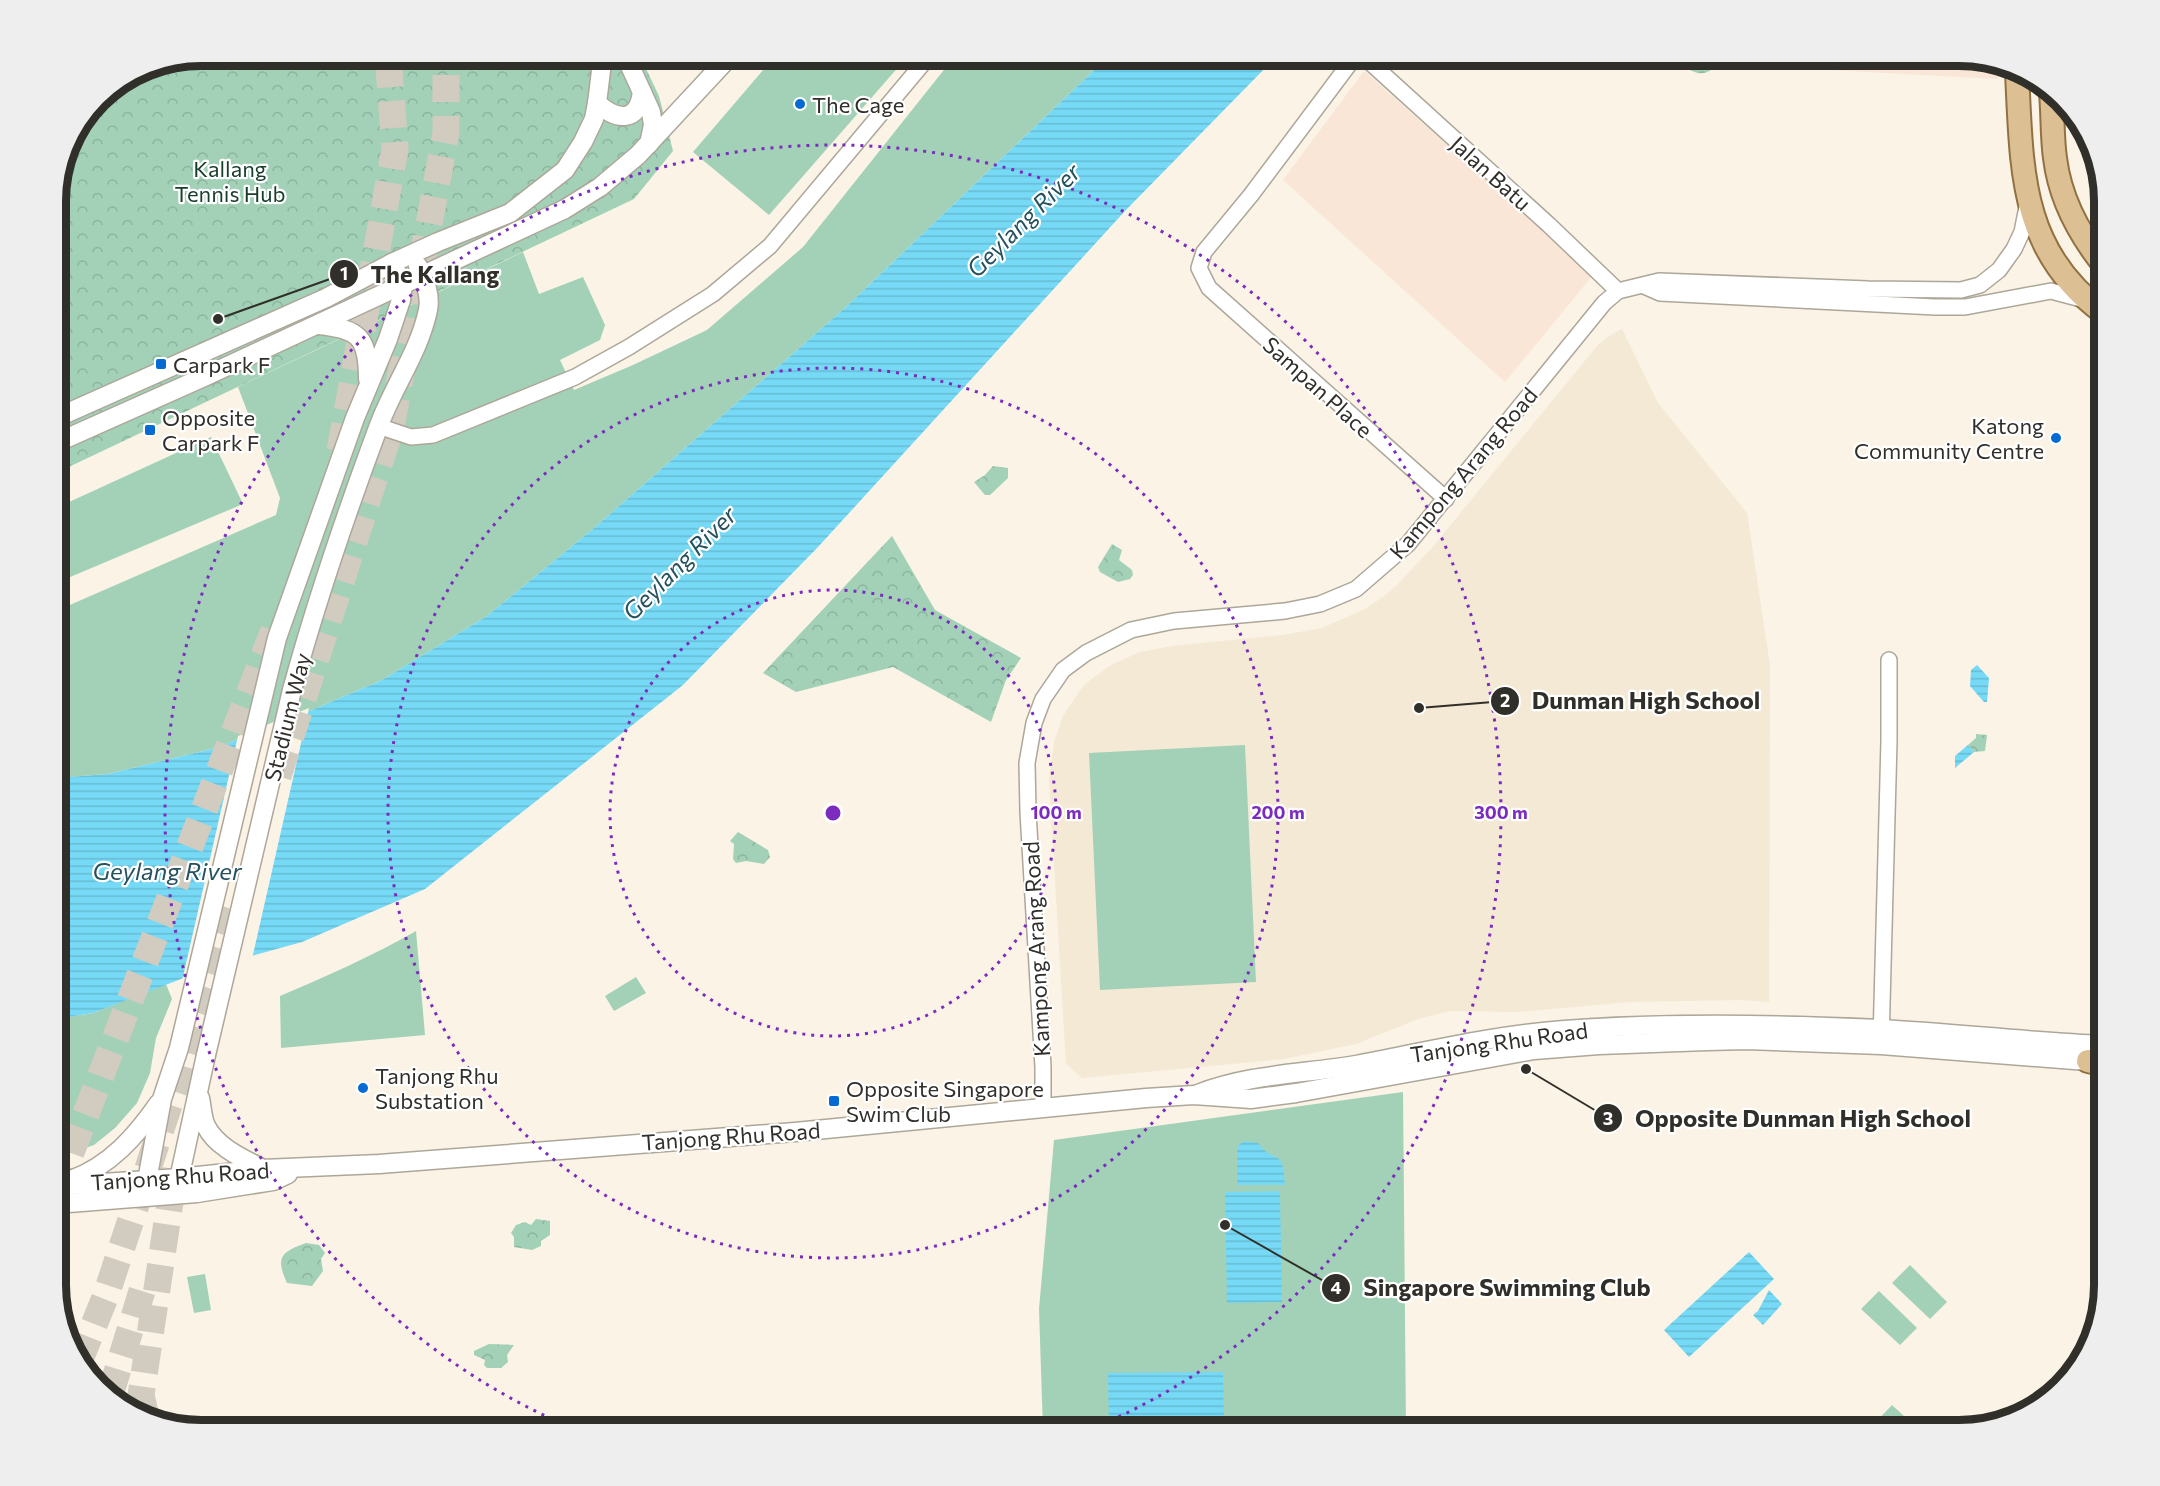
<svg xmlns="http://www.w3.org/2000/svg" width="2160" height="1486" viewBox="0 0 2160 1486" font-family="Commissioner,sans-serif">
<defs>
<pattern id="forest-crowns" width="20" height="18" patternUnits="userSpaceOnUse" patternTransform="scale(1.5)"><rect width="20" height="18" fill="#a2d1b7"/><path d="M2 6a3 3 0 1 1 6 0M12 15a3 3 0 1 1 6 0" fill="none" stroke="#8cb49e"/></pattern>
<pattern id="water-rules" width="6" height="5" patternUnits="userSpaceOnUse" patternTransform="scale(1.5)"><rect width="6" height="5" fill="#76d9f6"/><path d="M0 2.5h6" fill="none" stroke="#67bbd3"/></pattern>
</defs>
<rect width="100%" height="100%" fill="#faf3e6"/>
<g fill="#f9e6d6">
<polygon points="1755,56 1959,56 1996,67 1998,79 1756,66"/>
<polygon points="1364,71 1593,275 1505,382 1283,180"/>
</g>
<polygon fill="#f4e9d5" points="1622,329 1658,403 1747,513 1770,665 1769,1002 1742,1000 1630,1002 1518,1012 1450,1011 1418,1019 1356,1044 1284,1059 1082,1078 1066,1064 1049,780 1054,742 1063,716 1074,699 1085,684 1111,665 1140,652 1172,646 1282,635 1322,628 1365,609 1383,597 1397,585 1431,549 1597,346 1607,337"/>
<g fill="#a2d1b7">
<polygon points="775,56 908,56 769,215 693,152"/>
<polygon points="955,56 1109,56 846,307 594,528 487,616 382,680 312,710 216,748 108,774 56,778 56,611 276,515 280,498 238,387 523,252 539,294 583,277 605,325 600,340 560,360 574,390 633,365 707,330 803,247"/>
<polygon points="211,437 243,504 56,583 56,508"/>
<polygon points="1245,745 1256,982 1100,990 1089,753"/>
<path d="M416,931L425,1035L281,1048L280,996C327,976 372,956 416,931Z"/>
<polygon points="636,977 646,993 614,1011 605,996"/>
<polygon points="166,984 172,999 156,1038 150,1073 137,1103 115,1128 94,1145 56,1158 56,1019 93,1013"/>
<polygon points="1403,1092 1406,1430 1043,1430 1039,1309 1054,1140"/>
<polygon points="1910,1265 1947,1302 1930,1319 1892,1283"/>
<polygon points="205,1274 211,1310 194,1313 187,1277"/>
<polygon points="1879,1291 1917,1328 1900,1345 1861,1309"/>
<polygon points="1892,1405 1919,1430 1883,1430 1875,1423"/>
</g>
<g fill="url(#forest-crowns)">
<polygon points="201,56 640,56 659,96 673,151 634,199 56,473 56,192 67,145 98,98 146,66"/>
<path d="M1672,56H1726C1704,82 1695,76 1672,56Z"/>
<polygon points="993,466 1008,468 1008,478 990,495 985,495 974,482 985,475"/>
<polygon points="892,536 935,610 1021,658 1006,680 991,722 893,667 796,692 763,673"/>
<polygon points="1112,544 1122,550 1119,560 1132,570 1133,575 1130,579 1118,582 1100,572 1098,567"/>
<polygon points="1976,734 1987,735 1985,751 1974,752 1968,745 1976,738"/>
<polygon points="738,832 768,850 770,857 764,864 746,861 736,863 733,859 734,844 730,841"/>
<polygon points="536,1219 550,1221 550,1235 541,1241 541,1246 532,1250 514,1247 514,1237 511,1233 516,1225 525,1222 531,1225"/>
<path d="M306,1243L319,1245L325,1253L321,1259L323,1271L312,1286L287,1283C275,1257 281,1252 306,1243Z"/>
<polygon points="489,1344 514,1345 507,1355 508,1362 501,1368 487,1368 484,1365 485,1360 474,1355 474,1351"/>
</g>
<g fill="url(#water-rules)">
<polygon points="1109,56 1277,56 1125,211 818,547 683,685 425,889 302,942 212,967 93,1013 56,1019 56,778 108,774 216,748 312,710 382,680 487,616 594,528 846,307"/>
<polygon points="1977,665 1989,678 1987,702 1984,702 1970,686 1971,670"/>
<polygon points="1968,745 1974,752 1955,768 1955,756"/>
<path d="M1244,1141L1258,1143C1276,1167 1282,1144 1285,1185H1237V1147Z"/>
<polygon points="1280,1191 1282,1302 1227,1303 1225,1192"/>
<polygon points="1749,1252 1774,1279 1689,1357 1664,1330"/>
<polygon points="1769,1290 1782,1304 1763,1325 1753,1315 1758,1311"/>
<polygon points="1223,1372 1224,1430 1109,1430 1108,1373"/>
</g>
<polygon fill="#faf3e6" points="309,708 252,959 182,981 238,736"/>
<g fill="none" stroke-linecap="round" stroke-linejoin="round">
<g stroke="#d2ccc0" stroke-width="27" stroke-dasharray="27 14" stroke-linecap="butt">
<polyline points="340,451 395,149 388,55"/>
<polyline points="278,776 391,427 446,133 446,55"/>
<polyline points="56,1191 276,625"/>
<polyline points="79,1362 106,1295 234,909"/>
<polyline points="110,1395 142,1291"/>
<polyline points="145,1413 141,1395 175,1169"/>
</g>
<g stroke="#ada79a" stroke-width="18">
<g id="minor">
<polyline points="1356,55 1251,195 1204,252 1199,268 1209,288 1446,499"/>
<polyline points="1362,55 1549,225 1618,291"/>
<polyline points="1644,286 1660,293 1935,307 1965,307 2051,291 2085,300"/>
<polyline points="378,426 411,437 433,435 575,377 629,347 713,294 770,246 930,55"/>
<polyline points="1881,1041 1889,741 1889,660"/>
<polyline points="1043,1107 1043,1067 1028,812 1027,763 1034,723 1043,699 1063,670 1086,653 1131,630 1174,621 1285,611 1320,604 1356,589 1408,544 1604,303 1618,291 1659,281 1868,289 1961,290 1980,285 1999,270 2014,249 2022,232 2028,202"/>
</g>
</g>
<g stroke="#ada79a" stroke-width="21">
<g id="tertiary">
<polyline points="625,55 651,112 653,125 649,144"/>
<path d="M597,103C617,121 638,123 642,92"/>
<path d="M319,325C359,329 368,337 368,379"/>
<polyline points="56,418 326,298 392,263 438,242 510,213 565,170 583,142 594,119 597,103 601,71 598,55"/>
<polyline points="56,443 204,377 565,209 600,187 638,155 731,55"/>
<path d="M292,690C316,602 346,514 378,428C392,388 419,353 428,310C431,295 425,280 418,266"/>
<path d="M1198,1094C1249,1074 1302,1074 1356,1065C1425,1052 1494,1035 1564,1030C1669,1022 1775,1024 1880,1029C1955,1033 2030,1042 2104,1045"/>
<path d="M200,1098C202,1107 202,1118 206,1126C216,1147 244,1159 263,1169"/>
<path d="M71,1180C110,1166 136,1136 159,1103"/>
<polyline points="56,1186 179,1178 263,1169 379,1164 795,1132 1146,1098 1194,1095 1251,1099 1296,1093 1534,1050 1599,1045 1707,1041 1747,1040 1881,1045 2100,1062"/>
<polyline points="177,1188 206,1055"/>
<polyline points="144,1197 162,1099 179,1048 277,638 355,418 388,339 401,300 403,285 392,263"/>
<polyline points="56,1204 197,1193 273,1181 288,1174"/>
</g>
</g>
<g stroke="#927140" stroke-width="26">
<g id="primary">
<path d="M2017,73C2022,169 2019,251 2104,313"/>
<path d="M2051,93C2053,115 2052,137 2055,158C2060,199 2079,234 2104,265"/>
<polyline points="2088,1061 2104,1065"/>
</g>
</g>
<use href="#minor" stroke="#fff" stroke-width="15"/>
<use href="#tertiary" stroke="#fff" stroke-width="18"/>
<use href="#primary" stroke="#ddbf94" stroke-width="22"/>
<g stroke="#ada79a" stroke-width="21" stroke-linecap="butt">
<polyline id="tertiary-bridge" points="206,1055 292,690"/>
</g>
<use href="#tertiary-bridge" stroke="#fff" stroke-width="18"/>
</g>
<g fill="none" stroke="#7b2cbf" stroke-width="3" stroke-dasharray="3 6">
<circle cx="833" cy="813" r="223"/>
<circle cx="833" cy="813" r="445"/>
<path d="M577 1430A668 668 0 1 1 1089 1430"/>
</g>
<g fill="#066ad3" stroke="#fff" stroke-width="2">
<circle cx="800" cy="104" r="6"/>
<rect x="155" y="358" width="12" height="12" rx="3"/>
<rect x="144" y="424" width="12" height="12" rx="3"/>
<circle cx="2056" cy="438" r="6"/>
<circle cx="363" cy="1088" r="6"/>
<rect x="828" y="1095" width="12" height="12" rx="3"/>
</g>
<g text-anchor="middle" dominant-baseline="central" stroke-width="4.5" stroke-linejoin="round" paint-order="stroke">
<g font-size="22" fill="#312f2a" stroke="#fff" text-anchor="start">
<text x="812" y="104">The Cage</text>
<text x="173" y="364">Carpark F</text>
<text x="162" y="417">Opposite<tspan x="162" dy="25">Carpark F</tspan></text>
<text x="2044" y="425" text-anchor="end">Katong<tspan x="2044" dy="25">Community Centre</tspan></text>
<text x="375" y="1075">Tanjong Rhu<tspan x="375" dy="25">Substation</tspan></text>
<text x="846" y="1088">Opposite Singapore<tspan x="846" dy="25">Swim Club</tspan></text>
</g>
<g font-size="22" fill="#193d2c" stroke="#fff">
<text x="230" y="168">Kallang<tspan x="230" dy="25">Tennis Hub</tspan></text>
</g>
<g font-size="22" fill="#312f2a" stroke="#fff">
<text transform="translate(1491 173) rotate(42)">Jalan Batu</text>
<text transform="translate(1318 387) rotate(42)">Sampan Place</text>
<text transform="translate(1463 473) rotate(-50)">Kampong Arang Road</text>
<text transform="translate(287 717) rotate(-76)">Stadium Way</text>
<text transform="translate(1036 949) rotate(-93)">Kampong Arang Road</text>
<text transform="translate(1499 1042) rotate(-8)">Tanjong Rhu Road</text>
<text transform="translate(731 1136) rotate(-4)">Tanjong Rhu Road</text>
<text transform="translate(180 1176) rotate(-4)">Tanjong Rhu Road</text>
</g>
<g font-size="24" font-style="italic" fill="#26515e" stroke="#fff">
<text transform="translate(1023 220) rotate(-45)">Geylang River</text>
<text transform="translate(679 563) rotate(-45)">Geylang River</text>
<text x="167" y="870">Geylang River</text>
</g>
</g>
<path d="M0 0H2160V1486H0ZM201 66H1959A135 135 0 0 1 2094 201V1285A135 135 0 0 1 1959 1420H201A135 135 0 0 1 66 1285V201A135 135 0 0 1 201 66Z" fill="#efeeee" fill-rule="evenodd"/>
<path fill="none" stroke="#312f2a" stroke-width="8" d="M201 66H1959A135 135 0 0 1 2094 201V1285A135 135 0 0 1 1959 1420H201A135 135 0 0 1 66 1285V201A135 135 0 0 1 201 66Z"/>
<circle cx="833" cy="813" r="9" fill="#7b2cbf" stroke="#fff" stroke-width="3"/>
<g font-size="18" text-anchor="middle" font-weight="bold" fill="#7b2cbf" stroke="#fff" stroke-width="4.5" stroke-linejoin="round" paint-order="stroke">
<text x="1056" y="819">100 m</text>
<text x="1278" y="819">200 m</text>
<text x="1501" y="819">300 m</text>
</g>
<path fill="none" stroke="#312f2a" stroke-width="2" d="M218 319L344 274M1419 708L1505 701M1526 1069L1608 1118M1225 1225L1336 1288"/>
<g fill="#312f2a" stroke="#fff" stroke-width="2">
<circle cx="218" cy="319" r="6"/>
<circle cx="1419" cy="708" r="6"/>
<circle cx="1526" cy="1069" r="6"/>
<circle cx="1225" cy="1225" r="6"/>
<circle cx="344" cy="274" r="15"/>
<circle cx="1505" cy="701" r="15"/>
<circle cx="1608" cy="1118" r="15"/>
<circle cx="1336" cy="1288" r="15"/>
</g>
<g font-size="18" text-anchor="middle" font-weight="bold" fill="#fff">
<text x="344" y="280">1</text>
<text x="1505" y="707">2</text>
<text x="1608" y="1125">3</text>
<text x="1336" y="1294">4</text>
</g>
<g font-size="24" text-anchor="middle" font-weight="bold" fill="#312f2a" stroke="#fff" stroke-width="4.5" stroke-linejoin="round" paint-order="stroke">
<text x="435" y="283">The Kallang</text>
<text x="1646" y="709">Dunman High School</text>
<text x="1803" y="1127">Opposite Dunman High School</text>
<text x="1507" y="1296">Singapore Swimming Club</text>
</g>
</svg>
